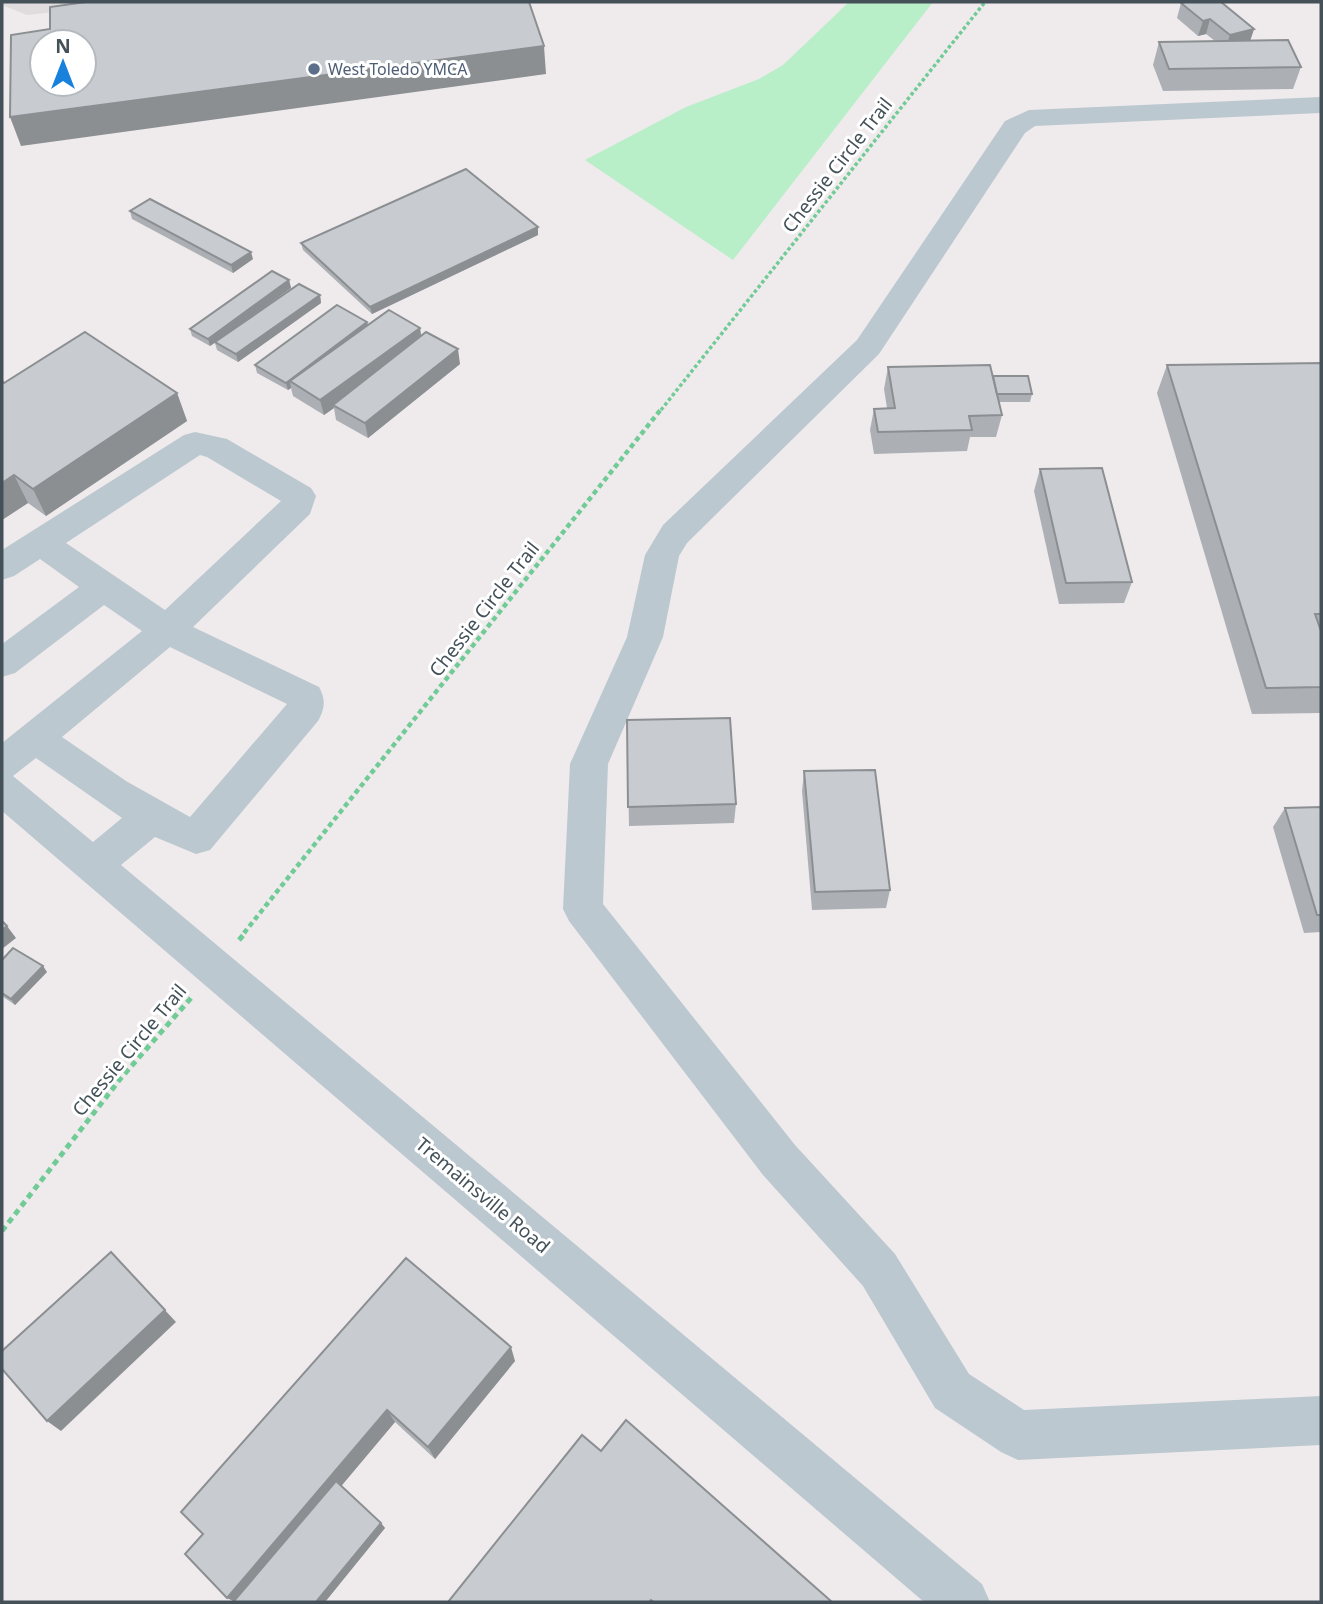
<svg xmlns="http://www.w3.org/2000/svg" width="1323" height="1604" viewBox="0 0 1323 1604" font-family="'Noto Sans',sans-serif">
<rect width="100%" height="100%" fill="#efebec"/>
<polygon fill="#e0dcde" points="2,2 153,2 27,15 2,5"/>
<polygon fill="#b8eec8" points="849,2 933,2 733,260 585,160 686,107 759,79 783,65"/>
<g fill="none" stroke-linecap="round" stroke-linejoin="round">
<polyline stroke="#71cb96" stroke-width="3.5" stroke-dasharray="3.5 2.5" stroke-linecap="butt" points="661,410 985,2"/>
<polyline stroke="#71cb96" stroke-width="4.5" stroke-dasharray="5 3.5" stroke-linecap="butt" points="244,933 662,408"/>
<g stroke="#71cb96" stroke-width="5" stroke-dasharray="6 4.5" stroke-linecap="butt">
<polyline points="239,940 246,932"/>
<polyline points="2,1231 121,1078 191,998"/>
</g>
<g fill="#bcc8cf" fill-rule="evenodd">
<polygon points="1321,97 1321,113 1035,126 1025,133 879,354 687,543 679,556 663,637 608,764 603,904 795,1145 895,1254 969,1374 1024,1410 1321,1396 1321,1445 1018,1460 1001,1452 935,1408 863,1286 763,1175 569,921 563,909 570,764 627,637 645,555 663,525 857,340 1005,121 1029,110"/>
<path d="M195,432L227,439L311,488L316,496L310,514L193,627L319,687C326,700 325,708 318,721L210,850L196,854L155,837L121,865L982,1584L990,1602H924L2,811V743L142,631L104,605L15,673L2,677V644L79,587L40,559L14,576L2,580V550L184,435ZM200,455L207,457L281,501L165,610L66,543ZM170,647L287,704L190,817L126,781L62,737ZM36,758L122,818L93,842L13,776Z"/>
</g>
</g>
<g fill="#acafb4">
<polygon points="1181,3 1254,29 1250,41 1301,67 1293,89 1163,91 1153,65 1159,42 1215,41 1206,34 1198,36 1177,18"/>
<polygon points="130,211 253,259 233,273 132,219"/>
<polygon points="538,235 372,314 303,250 301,243"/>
<polygon points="289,280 291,288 248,319 320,295 321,303 238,362 217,350 215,343 210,346 192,336 190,329"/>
<polygon points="367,322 368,325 420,328 421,336 460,364 368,438 336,420 334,408 324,415 293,396 291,388 288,390 257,373 255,365"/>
<polygon points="1321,363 1321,713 1252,714 1157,393 1167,365"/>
<polygon points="888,367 993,376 1032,394 1030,402 999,402 1002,415 996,437 970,437 967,451 874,454 870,430 874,409 887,408 884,389"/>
<polygon points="2,381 4,383 177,393 187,421 46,516 28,503 2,520"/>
<polygon points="1040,469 1132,582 1124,603 1059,604 1034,491"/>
<polygon points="627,720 736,804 734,823 629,826"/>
<polygon points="804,771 890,890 886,908 812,910 802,791"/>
<polygon points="1321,807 1321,932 1304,933 1273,827 1285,808"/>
<polygon points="2,960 47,972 15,1005 2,996"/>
<polygon points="406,1258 515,1361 435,1459 395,1422 341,1486 385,1528 325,1602 235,1602 227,1598 203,1534"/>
</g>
<g fill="#8c8f92">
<polygon points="1210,19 1206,34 1198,36 1203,21"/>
<polygon points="1254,29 1249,44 1225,50 1230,35"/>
<polygon points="544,46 546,74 21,146 10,117"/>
<polygon points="538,227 538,235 372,314 370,307"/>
<polygon points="251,252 253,259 233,273 231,265"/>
<polygon points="289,280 291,288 210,346 208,339"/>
<polygon points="320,295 321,303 238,362 236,354"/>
<polygon points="367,322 369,329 290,381 291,388 288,390 286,383"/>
<polygon points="420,328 422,343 333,405 334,408 324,415 320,400"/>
<polygon points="458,349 460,364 368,438 365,423"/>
<polygon points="177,393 187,421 46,516 33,489"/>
<polygon points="14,475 28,503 2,520 2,483"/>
<polygon points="7,926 16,938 2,949 2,930"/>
<polygon points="43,966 47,972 15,1005 11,999"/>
<polygon points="111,1252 176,1322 61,1431 47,1421"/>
<polygon points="511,1347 515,1361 435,1459 428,1447"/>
<polygon points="387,1410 395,1422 244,1602 236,1602 227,1598"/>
<polygon points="381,1523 385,1528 325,1602 316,1602"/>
</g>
<g fill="#c8ccd1" stroke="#8c8f92" stroke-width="2" fill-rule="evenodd">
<path d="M86,2H529L544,46L10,117L11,35L50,29V7ZM42,42H84V84H42Z"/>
<polygon points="1185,2 1221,2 1254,29 1230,35 1210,19 1203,21 1181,3"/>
<polygon points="1288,40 1301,67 1169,69 1159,42"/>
<polygon points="466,169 538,227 370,307 301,243"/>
<polygon points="150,199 251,252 231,265 130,211"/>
<polygon points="272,271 289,280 208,339 190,329"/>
<polygon points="299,284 320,295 236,354 215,342"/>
<polygon points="337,305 367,322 286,383 255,365"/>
<polygon points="389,310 420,328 320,400 290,381"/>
<polygon points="85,332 177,393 33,489 14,475 2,483 2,381 4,383"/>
<polygon points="426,332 458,349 365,423 333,405"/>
<polygon points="1321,363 1321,614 1315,614 1321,631 1321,687 1266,688 1167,365"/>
<polygon points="990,365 1002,415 969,416 972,430 878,432 874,409 895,408 888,367"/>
<polygon points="993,376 1028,376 1032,394 997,394"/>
<polygon points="1102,468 1132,582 1066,583 1040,469"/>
<polygon points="730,718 736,804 628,807 627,720"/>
<polygon points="875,770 890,890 815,892 804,771"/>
<polygon points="1321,807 1321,915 1317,915 1285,808"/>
<polygon points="2,921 7,926 2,930"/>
<polygon points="13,948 43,966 11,999 2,993 2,960"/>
<polygon points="111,1252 165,1310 47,1421 2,1369 2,1351"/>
<polygon points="406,1258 511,1347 428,1447 387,1410 227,1598 185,1554 203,1534 181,1512"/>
<polygon points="626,1420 832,1602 654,1602 651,1600 649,1602 448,1602 582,1435 601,1451"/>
<polygon points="336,1481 381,1523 316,1602 235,1602 234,1601"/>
</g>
<circle fill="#5c6f8a" stroke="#fff" stroke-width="2.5" cx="314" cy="69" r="7"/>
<g text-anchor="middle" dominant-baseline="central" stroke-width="6" stroke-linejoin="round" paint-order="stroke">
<g font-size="16" fill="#4e5e75" stroke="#fff" text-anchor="start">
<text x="328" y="69">West Toledo YMCA</text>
</g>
<g font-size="19" fill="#445159" stroke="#fff">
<text transform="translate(837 165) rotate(-52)">Chessie Circle Trail</text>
<text transform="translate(484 609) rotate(-52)">Chessie Circle Trail</text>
<text transform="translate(129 1050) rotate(-50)">Chessie Circle Trail</text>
<text transform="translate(483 1195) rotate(40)">Tremainsville Road</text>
</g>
</g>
<rect width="1323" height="1604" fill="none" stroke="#445159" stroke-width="7"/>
<g transform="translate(63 63)"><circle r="33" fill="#ffffff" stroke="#b4b9bd" stroke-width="2"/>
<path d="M0-5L12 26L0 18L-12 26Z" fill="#1881dc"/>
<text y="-10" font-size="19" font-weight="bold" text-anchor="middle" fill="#445159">N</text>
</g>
</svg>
